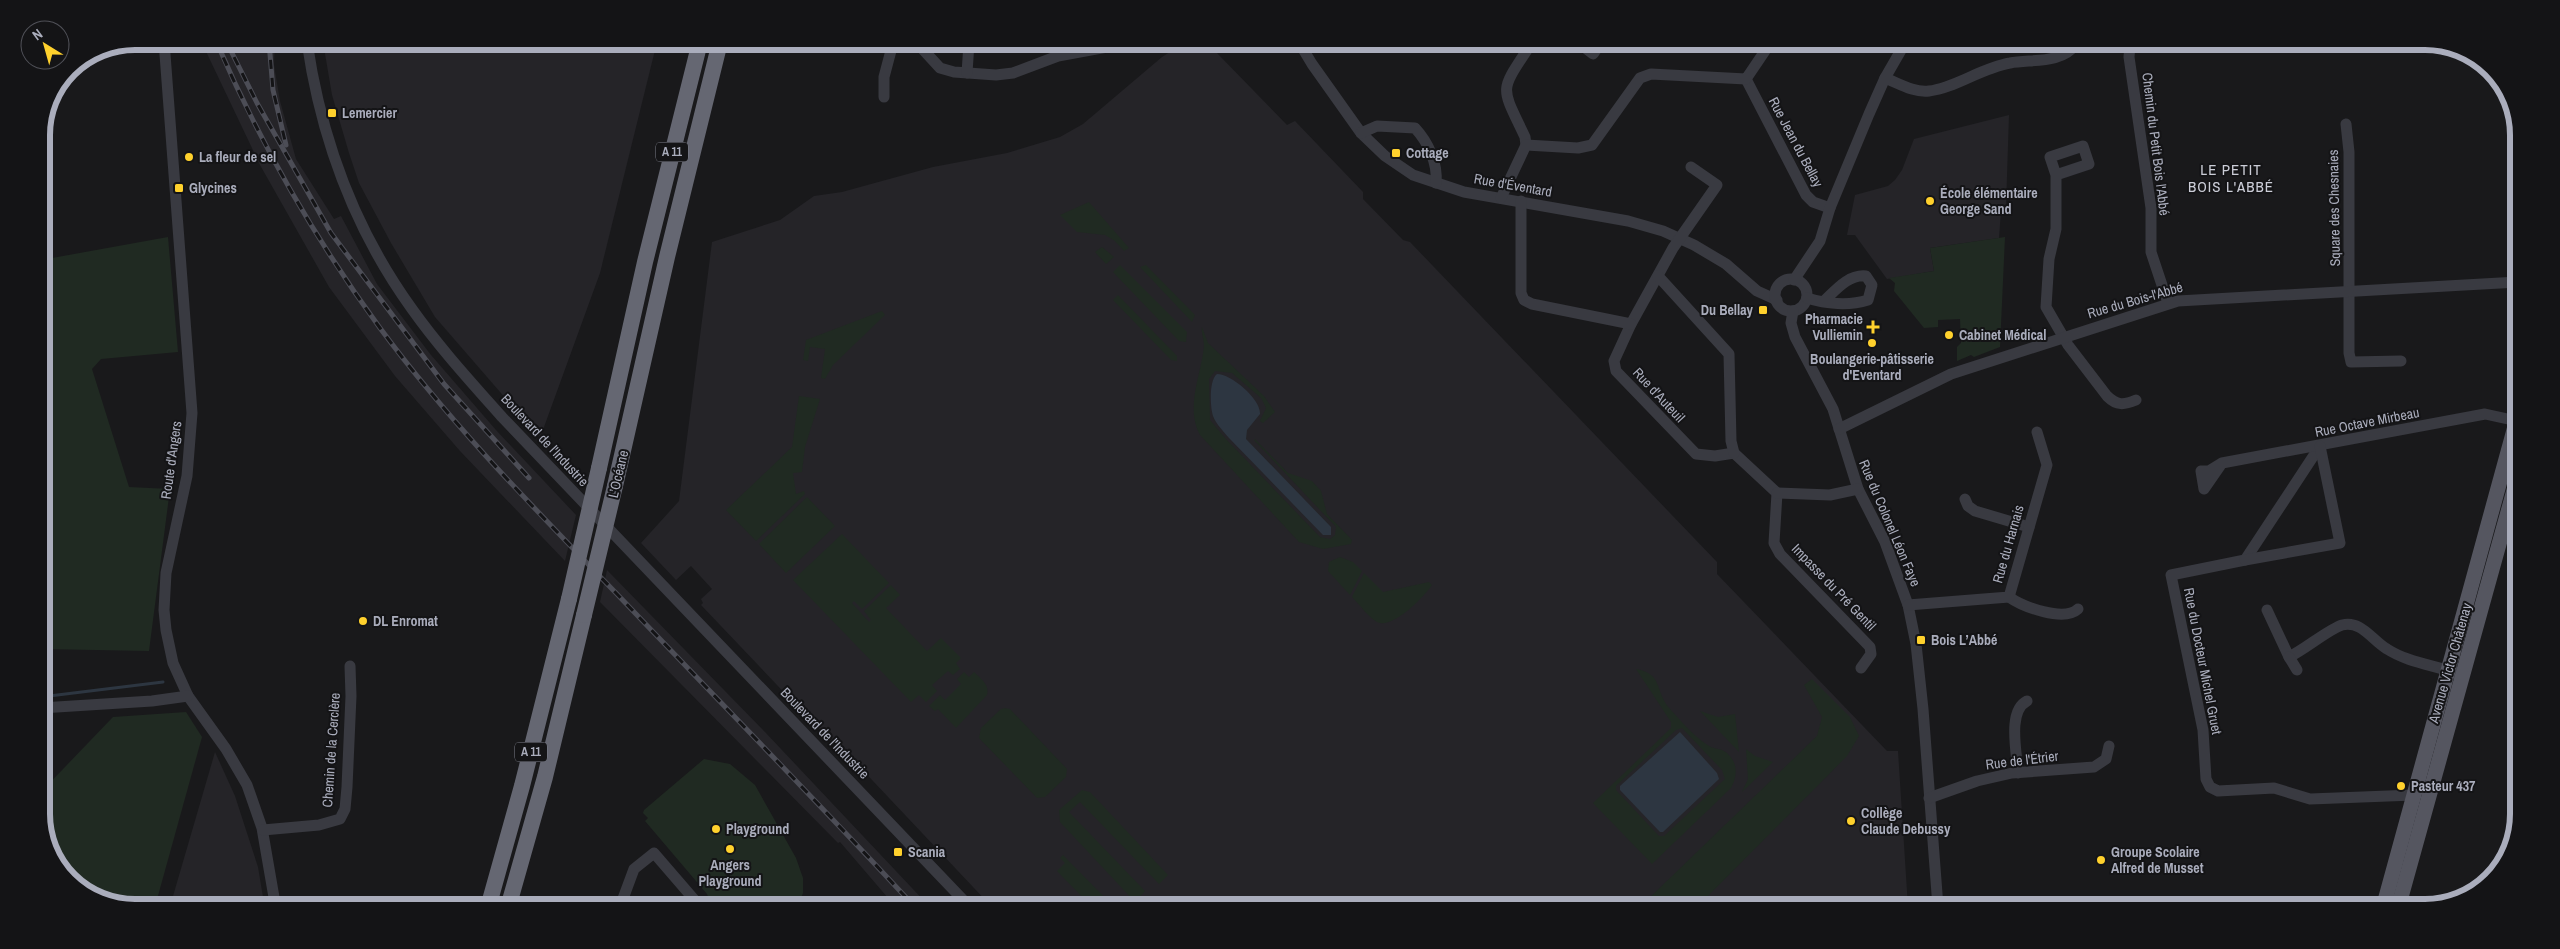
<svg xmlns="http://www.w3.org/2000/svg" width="2560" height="949" viewBox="0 0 2560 949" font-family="'Archivo Narrow',sans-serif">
<rect width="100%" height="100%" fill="#19191b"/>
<g fill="#252428">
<polygon points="201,41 275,42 274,65 280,101 296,159 334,219 341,216 377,284 431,355 496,430 576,515 565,561 460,451 395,376 329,287 260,165"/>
<polygon points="323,42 657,42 600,273 540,438 435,317 391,243 359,183 349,153 332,95"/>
<polygon points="1189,45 1216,52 1287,125 1295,121 1363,192 1363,199 1403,240 1410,242 1717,562 1717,574 1887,751 1898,751 1908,907 990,905 856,763 853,765 701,605 703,603 701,599 712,589 691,566 676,580 641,543 679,501 712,242 780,220 814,196 842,192 933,167 1007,153 1060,137 1083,124 1162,57 1176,48"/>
<polygon points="2009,115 2006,207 2001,211 1999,238 1930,248 1934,271 1887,279 1855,235 1847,235 1855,195 1888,186 1895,180 1902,170 1914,139"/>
<polygon points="607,570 765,732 928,905 894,905 840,842 838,843 600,602"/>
<polygon points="215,752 235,796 258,867 264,903 171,903"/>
</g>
<g fill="#202a22" fill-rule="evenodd">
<polygon points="1089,202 1129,248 1124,251 1115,241 1105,235 1077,232 1060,215"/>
<polygon points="168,237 178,352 101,359 92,369 129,487 170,489 149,651 41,649 41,260"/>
<polygon points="2005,237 2000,347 1974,357 1971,355 1957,361 1957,347 1961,343 1960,319 1938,320 1938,327 1924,328 1894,291 1895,283 1889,278 1934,271 1930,248"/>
<polygon points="1102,247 1114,257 1106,264 1095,252"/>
<polygon points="1120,265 1187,332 1186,342 1179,341 1113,272"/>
<polygon points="1146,265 1195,315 1192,322 1140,267"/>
<polygon points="1118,295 1177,356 1177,361 1171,360 1113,300"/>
<polygon points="882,311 885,315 833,365 825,379 821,378 825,349 810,347 808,361 803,360 806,340"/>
<path d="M1202,327L1208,343L1264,396L1275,412L1263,423L1260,421L1266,408L1261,398L1232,373L1215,371L1209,379L1210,420L1225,438L1320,537L1330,539L1335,535L1336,527L1254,440L1255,439L1288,473L1312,481L1321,491L1327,514L1352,540L1351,544L1323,549L1299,542L1200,435C1185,407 1201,376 1204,346C1204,340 1201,333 1202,327Z"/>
<polygon points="799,396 820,399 805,447 802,472 793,473 796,494 804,491 805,494 756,541 726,510 792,447"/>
<polygon points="807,497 835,526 786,573 759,544"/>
<polygon points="842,534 889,583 862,609 854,601 852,603 869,622 871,620 864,611 891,585 900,595 886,608 927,651 941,638 961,658 956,663 960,669 953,675 948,671 932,685 937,691 926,702 919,695 911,702 793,580"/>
<polygon points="1340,557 1353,562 1362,571 1350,595 1328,571 1329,562"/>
<path d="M1364,573L1383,592L1429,582L1432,585C1424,597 1392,630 1377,622C1368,617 1360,605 1352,597Z"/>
<path d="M1636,669C1664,674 1654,691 1670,709C1681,721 1693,735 1706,744C1716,752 1723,745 1732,759C1738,768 1736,779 1731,788L1652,864L1593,803L1671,728V722ZM1682,728L1722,770L1725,779L1664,836H1659L1616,790V786L1676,730Z"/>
<path d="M964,672L969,677L974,672C981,679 990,685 987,695L956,728L938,709L935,711L929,706L940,695L945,700L961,684L957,679Z"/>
<polygon points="1812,679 1850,717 1859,736 1847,756 1698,906 1641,906 1817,736 1822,717 1804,685"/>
<polygon points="1005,708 1010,709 1067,769 1066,777 1045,797 1037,798 979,738 981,728 1001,709"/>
<polygon points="1700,711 1718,717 1735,714 1739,752"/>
<polygon points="186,712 202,737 156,903 105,903 61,871 41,821 41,792 113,717"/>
<polygon points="1746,749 1755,756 1773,762 1742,792 1748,779"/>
<polygon points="704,759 730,764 755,785 796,858 803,878 803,893 799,904 711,904 707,894 645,821 648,818 643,813 644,810"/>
<polygon points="1082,790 1090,792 1168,875 1159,884 1080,802 1069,812 1145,891 1135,902 1060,822 1059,810"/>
<polygon points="1063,855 1112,905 1090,905 1057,871 1065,863 1060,858"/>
</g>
<g fill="#2d3641">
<path d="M1217,374C1231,374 1261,399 1260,414L1247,430L1246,439L1331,527V535H1323L1229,438C1224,432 1216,424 1213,416C1210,406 1209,380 1217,374Z"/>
<polygon points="1680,732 1717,773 1719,779 1663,832 1660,832 1620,790 1620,786"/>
</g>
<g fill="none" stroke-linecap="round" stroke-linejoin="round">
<polyline stroke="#2d3641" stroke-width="3" points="41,697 163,682"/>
<g stroke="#393a41" stroke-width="11">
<polyline points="164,41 192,413 187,476 166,573 164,610 166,630 173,663 188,696 226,749 247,785 262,828 275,903"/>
<path d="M307,42C321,138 355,230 412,309C439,347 471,382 502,417L968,905"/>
<polyline points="917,43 940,68 954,72 996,75 1013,73 1058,56 1107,47 1115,43"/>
<polyline points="1300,44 1312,64 1361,133 1385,156 1413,175 1464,192 1628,221 1663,231 1694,245 1726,264 1757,291 1777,300"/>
<polyline points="1580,44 1593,54 1600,44"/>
<polyline points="2130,45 2129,57 2151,208 2151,252 2168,303"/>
<polyline points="967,73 969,43"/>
<path d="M1885,78C1898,83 1914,93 1929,91C1955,88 1981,68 2010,63C2030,59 2062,64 2075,45"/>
<polyline points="1746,79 1806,195 1813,202 1830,208"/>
<polyline points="884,97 884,77 893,43"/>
<polyline points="2346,124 2349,152 2349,353 2351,362 2401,361"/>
<path d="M1361,133L1377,126L1415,128C1428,142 1438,163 1436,183"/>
<path d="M1526,145L1525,137C1500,84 1499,93 1531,44"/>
<polyline points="1691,167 1717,185 1673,248 1631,324 1614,361 1616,371 1696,454 1715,456 1734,453 1777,493"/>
<path d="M2056,175L2050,157L2083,146L2089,164L2056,175V229L2049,259L2046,307L2068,345L2107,396C2117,406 2124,405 2136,400"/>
<polyline points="1501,198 1526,145 1578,148 1592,145 1640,78 1651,74 1746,79 1769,45"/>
<polyline points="1521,201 1521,293 1524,300 1532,304 1631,324"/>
<polyline points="1658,276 1729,354 1731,441 1734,453"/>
<circle cx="1791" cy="295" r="16"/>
<polyline points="1794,280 1820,241 1830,208 1869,114 1885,78 1904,45"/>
<path d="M1807,298C1826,304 1849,306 1868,300L1872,285L1866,276C1848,274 1835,291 1823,302"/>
<polyline points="1793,311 1791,323 1795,337 1833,409 1858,489 1885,542 1908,605 1916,644 1923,709 1938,907"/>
<polyline points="1839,429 1951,374 2178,301 2518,282"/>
<polyline points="2320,446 2245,560 2171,575 2203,730 2206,779 2210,787 2218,791 2274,788 2310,799 2414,795"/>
<polyline points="2222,463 2204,489 2201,471 2209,471 2222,463 2485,414 2517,421"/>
<polyline points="1777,493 1774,543 1780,554 1870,647 1871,654 1861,668"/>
<polyline points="1777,493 1830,495 1858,489"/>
<polyline points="1965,499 1968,506 1975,511 2029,527"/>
<polyline points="2245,560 2340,543 2320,446"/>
<path d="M2009,597C2023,607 2064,622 2078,609"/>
<polyline points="1908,605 2009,597 2047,465 2037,432"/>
<path d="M2267,610L2289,657C2304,650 2329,629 2342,625C2361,620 2372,640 2387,649C2407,662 2433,665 2456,673"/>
<polyline points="2289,657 2297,670"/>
<polyline points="41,708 152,701 188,696"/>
<path d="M2018,773C2017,753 2007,711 2027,701"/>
<polyline points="1929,798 1977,781 2012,773 2094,767 2106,759 2109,746"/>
<polyline points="263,830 319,825 340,819 345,809 347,787 351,696 350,666"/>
<polyline points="621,904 634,869 654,853 698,904"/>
</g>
<g stroke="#555660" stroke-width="15">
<polyline points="2383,908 2517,419"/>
<polyline points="2398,908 2516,483"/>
</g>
<g stroke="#656772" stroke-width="16">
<polyline points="599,468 645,262 700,42"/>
<polyline points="615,486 667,257 720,42"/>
<polyline points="489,904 522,786 569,599"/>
<polyline points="509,904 545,777 584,615"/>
</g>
<g stroke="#4c4d56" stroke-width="5">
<g id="rail">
<path d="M216,41C260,143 315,239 380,328C450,423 533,507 615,592C714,696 815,799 913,905"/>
<polyline points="226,41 257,103 331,233 444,384 529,478"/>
<polyline points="269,42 273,90 286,145"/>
</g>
</g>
<use href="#rail" stroke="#141416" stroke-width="3" stroke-dasharray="9" stroke-linecap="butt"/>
<g stroke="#656772" stroke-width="16">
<polyline points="569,599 599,468"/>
<polyline points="584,615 615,486"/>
</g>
</g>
<g fill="#ffd12d" stroke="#141416" stroke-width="2">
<rect x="327" y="108" width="10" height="10" rx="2.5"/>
<rect x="1391" y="148" width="10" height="10" rx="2.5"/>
<circle cx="189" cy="157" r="5"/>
<rect x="174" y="183" width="10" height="10" rx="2.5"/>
<circle cx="1930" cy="201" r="5"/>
<rect x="1758" y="305" width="10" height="10" rx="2.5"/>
<path d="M1870.5 319.5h5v5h5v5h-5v5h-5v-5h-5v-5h5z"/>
<circle cx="1949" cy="335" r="5"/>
<circle cx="1872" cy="343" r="5"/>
<circle cx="363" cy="621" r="5"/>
<rect x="1916" y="635" width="10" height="10" rx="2.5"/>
<circle cx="2401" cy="786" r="5"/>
<circle cx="1851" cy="821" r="5"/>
<circle cx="716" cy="829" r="5"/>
<circle cx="730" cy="849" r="5"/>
<rect x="893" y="847" width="10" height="10" rx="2.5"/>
<circle cx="2101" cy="860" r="5"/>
</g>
<g text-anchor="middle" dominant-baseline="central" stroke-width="4" stroke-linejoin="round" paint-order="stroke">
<g fill="#141416" stroke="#7d7f8a" stroke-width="1">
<rect x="656" y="142.5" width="32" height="19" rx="4"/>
<rect x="515" y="742.5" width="32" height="19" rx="4"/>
</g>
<g font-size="12" font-weight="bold" fill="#aaadbc">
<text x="672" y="152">A 11</text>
<text x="531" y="752">A 11</text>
</g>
<g font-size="14" font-weight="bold" fill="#aaadbc" stroke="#141416" text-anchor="start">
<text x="342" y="113">Lemercier</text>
<text x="1406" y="153">Cottage</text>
<text x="199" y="157">La fleur de sel</text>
<text x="189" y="188">Glycines</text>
<text x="1940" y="193">École élémentaire<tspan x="1940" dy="16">George Sand</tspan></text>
<text x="1753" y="310" text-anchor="end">Du Bellay</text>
<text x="1863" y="319" text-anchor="end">Pharmacie<tspan x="1863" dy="16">Vulliemin</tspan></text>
<text x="1959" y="335">Cabinet Médical</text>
<text x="1872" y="359" text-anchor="middle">Boulangerie-pâtisserie<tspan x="1872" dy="16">d'Eventard</tspan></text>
<text x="373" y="621">DL Enromat</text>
<text x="1931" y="640">Bois L’Abbé</text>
<text x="2411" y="786">Pasteur 437</text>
<text x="1861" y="813">Collège<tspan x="1861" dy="16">Claude Debussy</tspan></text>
<text x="726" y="829">Playground</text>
<text x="908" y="852">Scania</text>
<text x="2111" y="852">Groupe Scolaire<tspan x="2111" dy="16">Alfred de Musset</tspan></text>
<text x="730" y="865" text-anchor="middle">Angers<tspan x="730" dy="16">Playground</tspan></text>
</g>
<g font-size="14" fill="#aaadbc" stroke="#141416">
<text transform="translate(1796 142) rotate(62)">Rue Jean du Bellay</text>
<text transform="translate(2156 144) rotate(83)">Chemin du Petit Bois l'Abbé</text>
<text transform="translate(1513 185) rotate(10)">Rue d'Éventard</text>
<text transform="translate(2334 208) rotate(-91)">Square des Chesnaies</text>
<text transform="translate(2135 300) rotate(-16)">Rue du Bois-l'Abbé</text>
<text transform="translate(1659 395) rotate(47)">Rue d'Auteuil</text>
<text transform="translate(2367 422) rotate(-11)">Rue Octave Mirbeau</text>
<text transform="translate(545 440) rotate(47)">Boulevard de l'Industrie</text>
<text transform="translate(171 460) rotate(-82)">Route d'Angers</text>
<text transform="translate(618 474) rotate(-77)">L’Océane</text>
<text transform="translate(1890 523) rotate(67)">Rue du Colonel Léon Faye</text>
<text transform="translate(2008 544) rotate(-74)">Rue du Harnais</text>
<text transform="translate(1834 587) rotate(46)">Impasse du Pré Gentil</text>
<text transform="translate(2203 661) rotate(79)">Rue du Docteur Michel Gruet</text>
<text transform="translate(2450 663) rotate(-74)">Avenue Victor Châtenay</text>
<text transform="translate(825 733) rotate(46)">Boulevard de l'Industrie</text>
<text transform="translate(331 750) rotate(-86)">Chemin de la Cerclère</text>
<text transform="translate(2022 760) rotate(-7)">Rue de l'Étrier</text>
</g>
<g font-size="15" letter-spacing="1" fill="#cbcdd7" stroke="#141416">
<text x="2231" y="169">LE PETIT<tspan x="2231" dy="17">BOIS L'ABBÉ</tspan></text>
</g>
</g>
<path d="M0 0H2560V949H0ZM135 50H2425A85 85 0 0 1 2510 135V814A85 85 0 0 1 2425 899H135A85 85 0 0 1 50 814V135A85 85 0 0 1 135 50Z" fill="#141416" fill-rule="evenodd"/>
<path fill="none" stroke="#aaadbc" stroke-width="6" d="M135 50H2425A85 85 0 0 1 2510 135V814A85 85 0 0 1 2425 899H135A85 85 0 0 1 50 814V135A85 85 0 0 1 135 50Z"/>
<g transform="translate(45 45) rotate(323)"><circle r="24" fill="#141416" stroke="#505158"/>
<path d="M0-4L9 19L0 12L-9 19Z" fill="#ffd12d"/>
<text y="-8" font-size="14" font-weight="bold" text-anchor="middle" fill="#aaadbc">N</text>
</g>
</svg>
